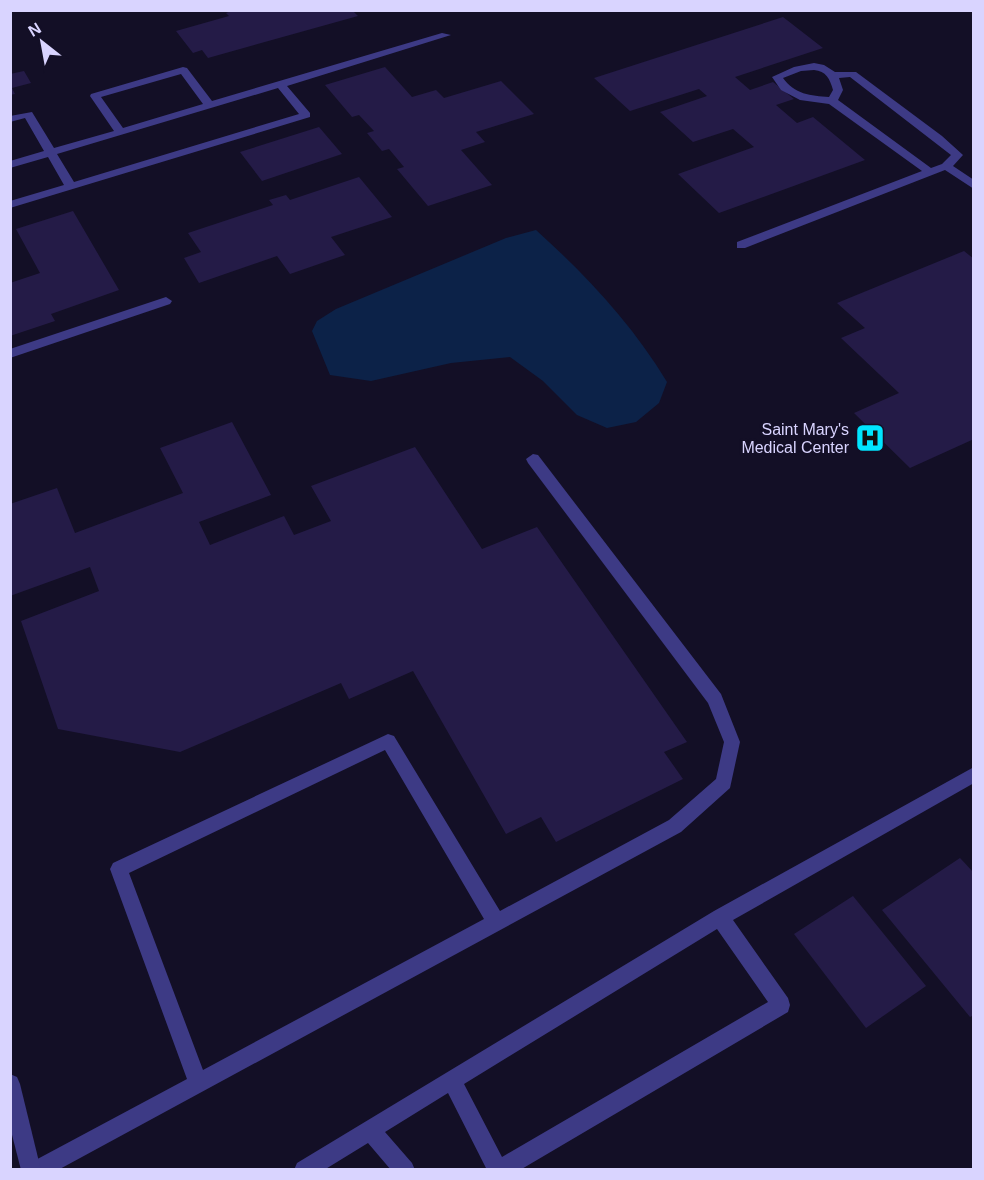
<svg xmlns="http://www.w3.org/2000/svg" width="984" height="1180" viewBox="0 0 984 1180" font-family="Helvetica,sans-serif">
<rect width="100%" height="100%" fill="#130f26"/>
<path fill="#0c2248" d="M536,230C586,275 632,324 667,382L659,403L636,422L607,428L577,415L543,381L510,357L451,363L371,381L330,375L312,331L317,321L336,309L506,238Z"/>
<g fill="#241b47">
<polygon points="234,10 352,10 358,16 208,58 202,50 193,53 176,31 229,16 226,13"/>
<polygon points="783,17 823,48 735,77 750,90 773,82 794,99 776,105 797,123 813,117 865,160 719,213 678,174 754,147 733,129 693,142 660,112 707,96 699,89 630,111 594,78"/>
<polygon points="385,67 412,97 436,90 444,98 501,81 534,114 476,132 485,142 461,150 492,185 428,206 397,169 404,167 389,149 382,151 367,133 374,131 359,115 352,117 325,85"/>
<polygon points="24,71 31,83 12,88 15,94 10,95 10,74"/>
<polygon points="319,127 342,154 262,181 240,152"/>
<polygon points="359,177 392,217 331,237 345,255 290,274 277,256 199,283 184,258 201,252 188,233 273,205 269,200 286,195 290,200"/>
<polygon points="73,211 119,290 51,314 55,321 10,336 10,283 40,273 16,229"/>
<polygon points="964,251 974,259 974,439 910,468 854,413 899,393 841,338 865,328 837,303"/>
<polygon points="232,422 271,495 199,522 210,545 284,516 294,535 331,521 311,486 415,447 482,549 537,527 687,742 664,752 683,779 556,842 541,817 506,834 413,671 349,699 341,683 180,752 58,729 21,621 99,591 90,567 10,596 10,504 57,488 75,533 183,493 160,448"/>
<polygon points="960,858 974,873 974,1015 970,1017 882,910"/>
<polygon points="853,896 926,986 866,1028 794,934"/>
</g>
<g fill="none" stroke-linecap="round" stroke-linejoin="round">
<g fill="#3d3a85" fill-rule="evenodd">
<path d="M442,33L451,35L287,86L310,113V117L10,208V201L64,185L48,157L10,168V161L44,151L25,118L10,122V116L32,112L54,148L114,131L90,96L91,94L183,67L187,68L212,101ZM181,74L203,104L123,128L101,97ZM278,88L299,114L74,182L57,154Z"/>
<path d="M814,63L824,65L835,72H856L942,136L963,155L953,166L974,180V189L945,170L745,248H737V242L922,171L829,104L800,100L781,90L772,77L794,67ZM814,70C826,71 830,79 833,90L829,97C811,96 794,94 783,78L801,71ZM850,77L951,155L942,164L931,168L838,100L843,90L839,78Z"/>
<polygon points="166,297 172,301 170,304 10,358 10,349"/>
<path d="M533,454L538,455L721,694L740,742L730,788L681,832L58,1170H27L30,1163L187,1079L110,869L113,863L388,734L394,736L500,911L669,820L716,779L724,742L708,703L528,463L526,459ZM385,750L484,919L203,1070L129,873Z"/>
<path d="M974,767V783L733,920L788,998L790,1005L788,1012L520,1170H487L448,1093L385,1132L412,1163L415,1170H391L368,1143L324,1170H294L297,1163L714,911ZM717,929L768,1002L502,1157L464,1084Z"/>
</g>
<polygon fill="#3d3a85" fill-rule="evenodd" points="10,1074 17,1077 20,1084 41,1170 21,1170 10,1127"/>
</g>
<defs>
<g id="hospital-square" transform="scale(1.5)"><rect x="-9" y="-9" width="18" height="18" rx="4" fill="#00e5ff" stroke="#130f26"/><path d="M-5-5h3v3.5h4V-5h3V5h-3V1.5h-4V5h-3Z" fill="#111"/></g>
</defs>
<g fill-rule="evenodd">
<use href="#hospital-square" x="870" y="438"/>
</g>
<g text-anchor="middle" dominant-baseline="central" stroke-width="6" stroke-linejoin="round" paint-order="stroke">
<g font-size="16" fill="#d9d4ff" stroke="#130f26" text-anchor="end">
<text x="849" y="429">Saint Mary's<tspan x="849" dy="18">Medical Center</tspan></text>
</g>
</g>
<rect width="984" height="1180" fill="none" stroke="#d9d4ff" stroke-width="24"/>
<g transform="translate(42 42) rotate(329)" stroke="#130f26" stroke-width="4.5" paint-order="stroke">
<path d="M0-4.5L10 22L0 15L-10 22Z" fill="#d9d4ff"/>
<text y="-9" font-size="16" font-weight="bold" text-anchor="middle" fill="#d9d4ff">N</text>
</g>
</svg>
